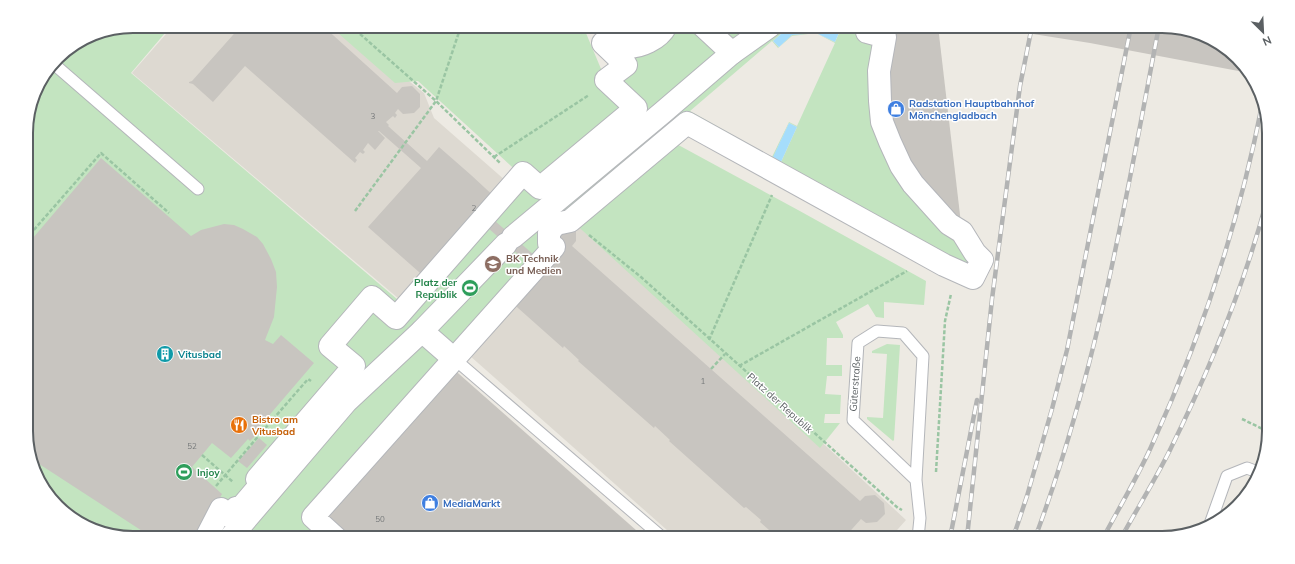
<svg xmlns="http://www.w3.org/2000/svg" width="1295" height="564" viewBox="0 0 1295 564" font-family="Mulish,sans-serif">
<rect width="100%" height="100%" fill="#edeae3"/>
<polygon fill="#ddd9d1" points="173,26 339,26 424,93 434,118 554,223 576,215 906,520 890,538 676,538 452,340 405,304 132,73"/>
<g fill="#c3e4c0" fill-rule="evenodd">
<path d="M133,26H171L131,73L404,305L521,175L418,81L395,83L330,26H583L604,76L666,26H790L773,41L779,47L792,35L816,33L835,42L841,29L834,26H869L962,232L973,278L687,123L671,141L798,210L926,281L924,305L884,302V318L876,317L868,304L836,322L843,335V338H827L826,365H842V376H827L825,394L841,395L840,414H825L824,423H840L820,448L571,220L550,243L314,517L336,538H133L92,530L48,496L27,446L26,125L37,85L62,53L92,34ZM816,33L835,43L797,126L789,122L772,157L690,111L772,41L778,48L792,36ZM789,123L797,127L781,162L773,158Z"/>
<polygon points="887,344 900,345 894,440 893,441 867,419 867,417 883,418 887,354 872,353 872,351"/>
</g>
<g fill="#a5ddfc">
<polygon points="790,26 834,26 841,28 835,42 816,33 792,35 779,47 773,41"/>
<polygon points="789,123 797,127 781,162 773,157"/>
</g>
<g fill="#c8c5c0">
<polygon points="241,26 323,26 397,93 402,87 412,86 420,94 420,107 414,113 403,114 398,109 395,113 397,115 395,118 393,116 386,122 389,125 388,126 427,161 439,147 471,175 498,200 487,214 542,262 549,243 567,223 576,230 576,241 572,246 860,501 865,496 875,495 884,503 885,514 877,522 866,523 861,519 844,538 778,538 760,522 761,520 746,507 744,508 669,441 670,440 655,426 654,428 578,361 579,360 564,346 563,348 509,300 535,269 480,221 428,280 368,227 421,168 379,131 378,131 385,138 375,150 368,143 363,150 365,152 363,154 360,152 355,158 357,160 355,163 245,66 213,102 193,84 189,83 189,82 192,81"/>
<polygon points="869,26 938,26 962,232 901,166"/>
<polygon points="1035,26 1162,26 1203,34 1247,68 1249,73 1090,43 1033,34"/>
<polygon points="101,158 191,236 201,230 224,224 234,225 243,229 257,237 263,244 271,259 276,272 277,287 274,317 265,340 273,344 281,335 314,363 254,433 256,435 250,441 248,439 231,458 212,443 192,467 222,494 200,538 153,538 33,460 27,446 27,245"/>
<polygon points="450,366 645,538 338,538 316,517"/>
<polygon points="259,438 267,445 247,468 238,461"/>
</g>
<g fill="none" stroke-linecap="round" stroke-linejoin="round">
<g stroke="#b4b6ba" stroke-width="13">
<g id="lane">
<polyline points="55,65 198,189"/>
<polyline points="458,362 663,538"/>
<polyline points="916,480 853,420 858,343 877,331 903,333 923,356 916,480 920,518 918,538"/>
<polyline points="1210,524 1227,476 1247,468 1260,473"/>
</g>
</g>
<g stroke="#b4b6ba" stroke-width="24">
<g id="street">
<path d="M614,26C622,29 629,29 638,26"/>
<polyline points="703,26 732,53"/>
<polyline points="513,237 662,113 732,53 770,26"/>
<polyline points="422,331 454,359"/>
<path d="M206,538L221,509L229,516L236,508L239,510L262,483L257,479L354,366L330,346L372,297L396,318L523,173L540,188L636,108L606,80L626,65L603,43C611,45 618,47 625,47C640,48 659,39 666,26"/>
<polyline points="230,538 346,402 422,331 506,244"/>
<polyline points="336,538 313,517 554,247 549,243 549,232 556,224 570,221 687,123 944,265 973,278 982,260 975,253 962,232 949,224 913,184 901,166 890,142 882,122 880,101 879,71 885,37 867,32 869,26"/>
</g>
</g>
<g stroke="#9ac5a3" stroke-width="2.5" stroke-dasharray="4 2" stroke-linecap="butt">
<polyline points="351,26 436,101 500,163"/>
<polyline points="573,26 582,34"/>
<polyline points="494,157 589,95"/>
<polyline points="355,211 436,101 461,26"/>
<polyline points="589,235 641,277 898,508 902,510"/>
<polyline points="26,239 101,153 169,213"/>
<polyline points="709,340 772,195"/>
<polyline points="739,366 907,271"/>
<polyline points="711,369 725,354"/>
<polyline points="1242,419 1269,432"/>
<polyline points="261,433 308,379 311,381"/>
<polyline points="202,455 233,482"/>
<polyline points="34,463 35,461"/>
<polyline points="936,472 945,321 951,294"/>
<polyline points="216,486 261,433 262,433"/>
</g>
<use href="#lane" stroke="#fff" stroke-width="11"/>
<use href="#street" stroke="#fff" stroke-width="22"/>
<g stroke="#b2b3b3" stroke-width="4.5">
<g id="rail">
<polyline points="950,538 977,400"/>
<polyline points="967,538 992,299 1020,86 1032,26"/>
<polyline points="1013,538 1027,496 1052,409 1067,350 1131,26"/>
<path d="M1035,538C1097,372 1126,199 1159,26"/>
<path d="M1103,538C1119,508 1137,478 1151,447C1201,338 1239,222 1262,105"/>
<path d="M1121,538C1137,509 1155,480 1170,450C1210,369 1245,284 1268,196"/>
</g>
</g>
<use href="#rail" stroke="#fff" stroke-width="3" stroke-dasharray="9" stroke-linecap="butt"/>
</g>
<defs>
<g id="shop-disc" transform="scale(0.9)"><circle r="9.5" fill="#3f7fe0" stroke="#fff"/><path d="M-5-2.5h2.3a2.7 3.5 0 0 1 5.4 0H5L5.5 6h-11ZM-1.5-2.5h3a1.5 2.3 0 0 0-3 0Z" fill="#fff"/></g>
<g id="university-disc" transform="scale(0.9)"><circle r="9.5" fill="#8d6e63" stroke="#fff"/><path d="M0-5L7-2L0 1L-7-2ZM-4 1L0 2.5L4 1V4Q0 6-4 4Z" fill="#fff"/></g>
<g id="stadium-disc" transform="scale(0.9)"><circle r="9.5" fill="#2e9e5b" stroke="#fff"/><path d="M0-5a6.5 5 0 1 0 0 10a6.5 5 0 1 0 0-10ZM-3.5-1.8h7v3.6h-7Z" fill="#fff"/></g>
<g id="building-disc" transform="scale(0.9)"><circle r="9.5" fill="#0f9aa8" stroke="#fff"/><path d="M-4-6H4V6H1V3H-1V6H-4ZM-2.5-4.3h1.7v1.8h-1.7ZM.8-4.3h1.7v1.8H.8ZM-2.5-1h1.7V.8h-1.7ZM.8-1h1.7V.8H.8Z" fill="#fff"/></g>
<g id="restaurant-disc" transform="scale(0.9)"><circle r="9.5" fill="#e8710a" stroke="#fff"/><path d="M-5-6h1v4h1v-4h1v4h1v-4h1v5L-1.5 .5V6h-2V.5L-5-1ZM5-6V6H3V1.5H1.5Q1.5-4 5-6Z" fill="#fff"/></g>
</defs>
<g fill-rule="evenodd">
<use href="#shop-disc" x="896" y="109"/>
<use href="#university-disc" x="493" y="264"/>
<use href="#stadium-disc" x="470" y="288"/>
<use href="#building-disc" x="165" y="354"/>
<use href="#restaurant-disc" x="239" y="425"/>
<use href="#stadium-disc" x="184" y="472"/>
<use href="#shop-disc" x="430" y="503"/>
</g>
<g text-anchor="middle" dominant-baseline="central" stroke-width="3" stroke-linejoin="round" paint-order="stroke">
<g font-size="8" fill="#76797a">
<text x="373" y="116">3</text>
<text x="474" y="208">2</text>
<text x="703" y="381">1</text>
<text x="192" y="446">52</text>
<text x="380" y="519">50</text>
</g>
<g font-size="10" font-weight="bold" fill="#366cbe" stroke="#fff" text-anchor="start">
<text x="909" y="103">Radstation Hauptbahnhof<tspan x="909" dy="12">Mönchengladbach</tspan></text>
<text x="443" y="503">MediaMarkt</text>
</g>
<g font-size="10" font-weight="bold" fill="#785e54" stroke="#fff" text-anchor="start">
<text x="506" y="258">BK Technik<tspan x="506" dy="12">und Medien</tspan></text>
</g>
<g font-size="10" font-weight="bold" fill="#27864d" stroke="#fff" text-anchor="end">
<text x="457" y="282">Platz der<tspan x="457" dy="12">Republik</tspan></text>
<text x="197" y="472" text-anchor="start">Injoy</text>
</g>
<g font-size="10" font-weight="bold" fill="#0d838f" stroke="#fff" text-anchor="start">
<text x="178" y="354">Vitusbad</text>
</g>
<g font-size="10" fill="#5b6063" stroke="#fff">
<text transform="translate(855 384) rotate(-86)">Güterstraße</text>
<text transform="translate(780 403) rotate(42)">Platz der Republik</text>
</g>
<g font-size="10" font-weight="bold" fill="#c56008" stroke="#fff" text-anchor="start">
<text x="252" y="419">Bistro am<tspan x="252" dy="12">Vitusbad</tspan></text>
</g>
</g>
<path d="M0 0H1295V564H0ZM133 33H1162A100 100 0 0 1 1262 133V431A100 100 0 0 1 1162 531H133A100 100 0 0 1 33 431V133A100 100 0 0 1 133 33Z" fill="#fff" fill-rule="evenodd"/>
<path fill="none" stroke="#5b6063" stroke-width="2" d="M133 33H1162A100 100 0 0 1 1262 133V431A100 100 0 0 1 1162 531H133A100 100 0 0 1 33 431V133A100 100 0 0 1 133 33Z"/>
<g transform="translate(1263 32) rotate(156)" stroke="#ffffff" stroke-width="3" paint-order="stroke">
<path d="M0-3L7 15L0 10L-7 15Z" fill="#5b6063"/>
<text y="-6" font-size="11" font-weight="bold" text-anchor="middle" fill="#5b6063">N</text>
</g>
</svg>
